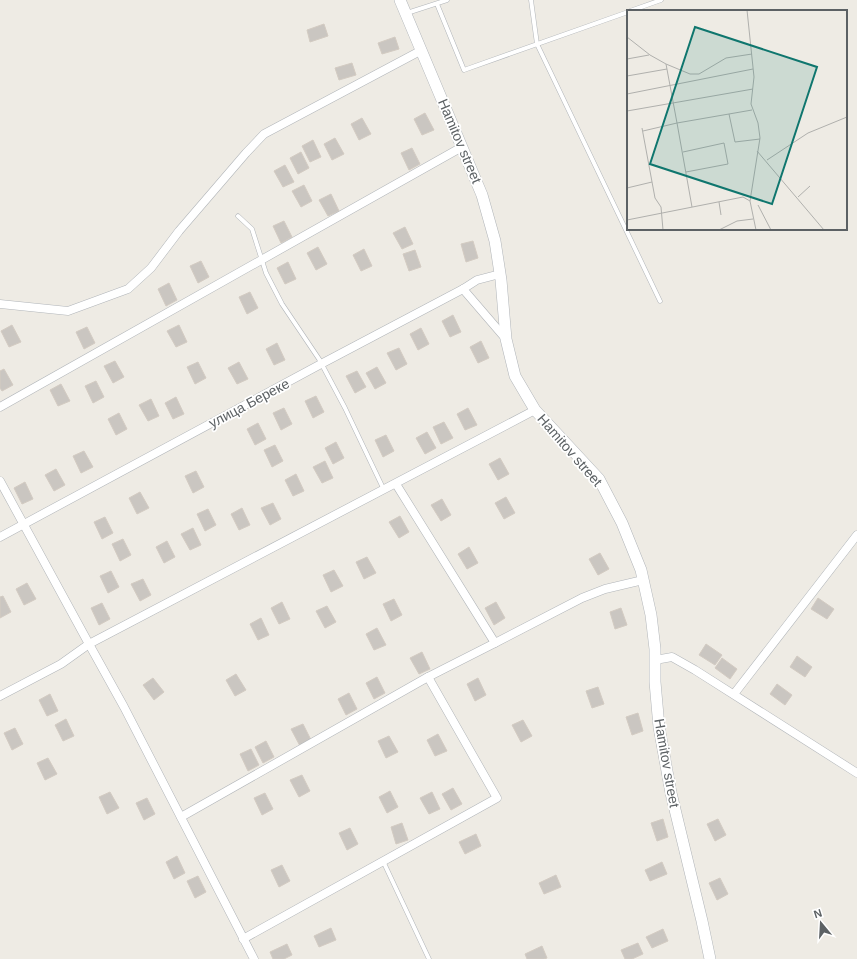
<svg xmlns="http://www.w3.org/2000/svg" width="857" height="959" viewBox="0 0 857 959" font-family="Arial,sans-serif">
<rect width="100%" height="100%" fill="#eeebe4"/>
<g fill="#cac6c1" stroke="#d3cbc2">
<polygon points="324,24 328,36 310,42 307,30"/>
<polygon points="395,37 399,49 382,54 378,43"/>
<polygon points="352,63 356,75 339,80 335,68"/>
<polygon points="425,113 434,130 422,135 414,119"/>
<polygon points="362,118 371,134 359,140 351,124"/>
<polygon points="335,138 344,154 332,160 324,144"/>
<polygon points="313,140 321,157 310,162 302,146"/>
<polygon points="412,148 420,164 409,170 401,153"/>
<polygon points="301,152 309,168 298,174 290,158"/>
<polygon points="285,165 294,182 283,187 274,171"/>
<polygon points="304,185 312,201 301,207 292,191"/>
<polygon points="331,194 339,211 328,216 319,200"/>
<polygon points="284,221 292,237 281,243 273,226"/>
<polygon points="405,227 413,244 402,249 393,233"/>
<polygon points="473,241 478,258 466,262 461,244"/>
<polygon points="318,247 327,264 316,270 307,253"/>
<polygon points="364,249 372,266 361,271 353,255"/>
<polygon points="415,250 421,267 409,271 403,254"/>
<polygon points="201,261 209,277 198,283 190,266"/>
<polygon points="288,262 296,279 285,284 277,268"/>
<polygon points="169,283 177,300 166,306 158,289"/>
<polygon points="250,292 258,308 247,314 239,297"/>
<polygon points="453,315 461,332 450,337 442,321"/>
<polygon points="12,325 21,342 9,347 1,331"/>
<polygon points="179,325 187,342 176,347 167,331"/>
<polygon points="87,327 95,343 84,349 76,332"/>
<polygon points="421,328 429,344 418,350 410,334"/>
<polygon points="481,341 489,358 478,363 470,347"/>
<polygon points="277,343 285,360 274,365 266,349"/>
<polygon points="399,348 407,364 396,370 387,353"/>
<polygon points="115,361 124,377 113,383 104,366"/>
<polygon points="198,362 206,378 195,384 187,367"/>
<polygon points="239,362 248,379 237,384 228,368"/>
<polygon points="377,367 386,383 375,389 366,373"/>
<polygon points="4,369 13,385 2,391 0,388 0,371"/>
<polygon points="357,371 366,387 355,393 346,376"/>
<polygon points="96,381 104,397 93,403 85,386"/>
<polygon points="61,384 70,401 58,406 50,390"/>
<polygon points="316,396 324,412 313,418 305,401"/>
<polygon points="176,397 184,414 173,419 165,403"/>
<polygon points="151,399 159,416 148,421 139,405"/>
<polygon points="284,408 292,424 281,430 273,413"/>
<polygon points="468,408 477,425 465,430 457,414"/>
<polygon points="119,413 127,429 116,435 108,419"/>
<polygon points="444,422 453,438 441,444 433,427"/>
<polygon points="258,423 266,439 255,445 247,429"/>
<polygon points="427,432 436,448 425,454 416,438"/>
<polygon points="386,435 394,451 383,457 375,440"/>
<polygon points="336,442 344,458 333,464 325,448"/>
<polygon points="275,445 283,461 272,467 264,450"/>
<polygon points="84,451 93,467 81,473 73,456"/>
<polygon points="500,458 509,474 498,480 489,464"/>
<polygon points="325,461 333,478 322,483 313,467"/>
<polygon points="56,469 65,485 54,491 45,475"/>
<polygon points="196,471 204,487 193,493 185,476"/>
<polygon points="296,474 304,491 293,496 285,480"/>
<polygon points="25,482 33,499 22,504 14,488"/>
<polygon points="140,492 149,508 137,514 129,498"/>
<polygon points="506,497 515,513 504,519 495,503"/>
<polygon points="442,499 451,515 441,521 431,505"/>
<polygon points="273,503 281,519 270,525 261,508"/>
<polygon points="242,508 250,525 239,530 231,514"/>
<polygon points="208,509 216,525 205,531 197,514"/>
<polygon points="400,516 409,532 399,538 389,522"/>
<polygon points="105,517 113,533 102,539 94,522"/>
<polygon points="193,528 201,545 190,550 181,534"/>
<polygon points="123,539 131,555 120,561 112,544"/>
<polygon points="167,541 175,557 164,563 156,547"/>
<polygon points="469,547 478,563 467,569 458,554"/>
<polygon points="600,553 609,569 598,575 589,559"/>
<polygon points="367,557 376,573 364,579 356,562"/>
<polygon points="334,570 343,586 331,592 323,575"/>
<polygon points="111,571 119,587 108,593 100,576"/>
<polygon points="143,579 151,595 140,601 131,584"/>
<polygon points="27,583 36,599 24,605 16,589"/>
<polygon points="3,596 11,612 0,618 0,597"/>
<polygon points="818,598 834,609 827,619 811,609"/>
<polygon points="394,599 402,615 391,621 383,604"/>
<polygon points="282,602 290,619 279,624 271,608"/>
<polygon points="496,602 505,618 494,625 485,608"/>
<polygon points="102,603 110,619 99,625 91,608"/>
<polygon points="327,606 336,622 325,628 316,611"/>
<polygon points="621,608 627,625 615,629 610,612"/>
<polygon points="261,618 269,635 258,640 250,624"/>
<polygon points="377,628 386,645 374,650 366,634"/>
<polygon points="706,644 722,655 715,665 699,655"/>
<polygon points="422,652 430,669 419,674 410,658"/>
<polygon points="797,656 812,667 805,677 790,667"/>
<polygon points="722,658 737,669 730,679 715,668"/>
<polygon points="236,674 246,690 235,696 226,680"/>
<polygon points="377,677 385,693 374,699 366,683"/>
<polygon points="153,678 164,692 154,700 143,685"/>
<polygon points="478,678 486,695 475,701 467,684"/>
<polygon points="777,684 792,695 785,705 770,694"/>
<polygon points="598,687 604,704 592,708 586,691"/>
<polygon points="349,693 357,709 346,715 338,699"/>
<polygon points="50,694 58,711 47,716 39,700"/>
<polygon points="638,713 643,731 632,735 626,717"/>
<polygon points="66,719 74,736 63,741 55,725"/>
<polygon points="523,720 532,736 521,742 512,725"/>
<polygon points="303,724 311,740 300,746 291,729"/>
<polygon points="15,728 23,744 12,750 4,733"/>
<polygon points="438,734 447,751 435,756 427,740"/>
<polygon points="389,736 398,752 386,758 378,741"/>
<polygon points="266,741 274,757 263,763 255,747"/>
<polygon points="251,749 259,765 248,771 240,754"/>
<polygon points="48,758 57,774 45,780 37,763"/>
<polygon points="302,775 310,791 299,797 290,780"/>
<polygon points="453,788 462,804 451,810 442,794"/>
<polygon points="390,791 398,807 387,813 379,797"/>
<polygon points="110,792 119,808 107,814 99,797"/>
<polygon points="432,792 440,809 429,814 420,798"/>
<polygon points="265,793 273,809 262,815 254,798"/>
<polygon points="147,798 155,814 144,820 136,803"/>
<polygon points="663,819 668,837 657,841 651,823"/>
<polygon points="718,819 726,835 715,841 707,824"/>
<polygon points="402,823 408,840 396,844 391,827"/>
<polygon points="350,828 358,844 347,850 339,833"/>
<polygon points="476,834 481,846 465,854 459,842"/>
<polygon points="177,856 185,873 174,879 166,862"/>
<polygon points="662,862 667,874 650,881 645,870"/>
<polygon points="282,865 290,881 279,887 271,870"/>
<polygon points="556,875 561,887 544,894 539,883"/>
<polygon points="198,876 206,892 195,898 187,881"/>
<polygon points="720,878 728,894 717,900 709,883"/>
<polygon points="331,928 336,940 319,947 314,936"/>
<polygon points="663,929 668,941 652,948 646,937"/>
<polygon points="638,943 643,954 632,959 625,959 621,950"/>
<polygon points="287,944 292,955 284,959 273,959 270,952"/>
<polygon points="542,946 547,958 544,959 527,959 525,954"/>
</g>
<g fill="none" stroke-linecap="round" stroke-linejoin="round">
<g stroke="#b1b5b9" stroke-width="5">
<g id="service">
<polyline points="531,0 537,44 660,301"/>
<polyline points="437,4 464,70 628,12"/>
<polyline points="630,11 661,0"/>
<polyline points="407,13 447,0"/>
<polyline points="238,216 252,229 266,273 282,304 319,359 345,408 384,490"/>
<polyline points="383,861 429,959"/>
</g>
</g>
<g stroke="#b1b5b9" stroke-width="9">
<g id="minor">
<polyline points="463,289 506,339"/>
<polyline points="0,304 68,311 128,289 151,268 179,231 246,153 264,134 422,50"/>
<polyline points="0,407 462,147"/>
<polyline points="0,481 89,644 61,664 0,696"/>
<polyline points="396,484 495,643 582,598 605,589 643,580"/>
<polyline points="0,537 321,364 463,289 477,280 500,274"/>
<polyline points="655,660 672,657 695,670 857,773"/>
<polyline points="428,677 495,643"/>
<polyline points="734,694 857,535"/>
<polyline points="181,817 428,677 497,798 243,939"/>
<polyline points="254,959 124,707 89,644 535,410"/>
</g>
</g>
<g stroke="#b1b5b9" stroke-width="12">
<polyline id="tertiary" points="400,0 482,195 495,241 501,280 506,339 515,376 535,410 599,479 622,523 641,570 651,615 655,649 655,682 659,727 671,793 702,921 710,959"/>
</g>
<use href="#service" stroke="#fff" stroke-width="4"/>
<use href="#minor" stroke="#fff" stroke-width="8"/>
<use href="#tertiary" stroke="#fff" stroke-width="11"/>
</g>
<g text-anchor="middle" dominant-baseline="central" stroke-width="3.5" stroke-linejoin="round" paint-order="stroke">
<g font-size="14" fill="#5c6164" stroke="#fff">
<text transform="translate(460 141) rotate(67)">Hamitov street</text>
<text transform="translate(249 403) rotate(-28)">улица Береке</text>
<text transform="translate(570 450) rotate(49)">Hamitov street</text>
<text transform="translate(667 763) rotate(80)">Hamitov street</text>
</g>
</g>
<g transform="translate(627 10)">
<rect width="220" height="220" fill="#eeebe4"/>
<path fill="none" stroke="#b0b0ad" stroke-width="1" d="M120,0L127,67L124,94L131,113L133,128L123,191L129,220M0,27L23,45L39,54L50,113L16,121M0,49L22,45M39,54L63,64H72L99,48L125,44M0,66L40,59M0,84L126,59M0,101L126,79M102,104L108,132L133,129M15,118L28,188L34,197L36,220M130,141L197,220M56,142L97,133L101,154L59,162M140,150L181,123L220,107M0,178L25,172M171,187L183,176M92,192L94,205M131,195L144,220M65,197L50,113L125,100M0,210L116,187L123,191M92,220L110,211L126,209"/>
<path fill="#0f766e" fill-opacity="0.15" stroke="#0f766e" stroke-width="2" d="M68,17L190,57L145,194L23,154Z"/>
<rect width="220" height="220" fill="none" stroke="#5c6164" stroke-width="2"/>
</g>
<g transform="translate(821 923) rotate(342)" stroke="#ffffff" stroke-width="3" paint-order="stroke">
<path d="M0-3L7 15L0 10L-7 15Z" fill="#5c6164"/>
<text y="-6" font-size="11" font-weight="bold" text-anchor="middle" fill="#5c6164">N</text>
</g>
</svg>
